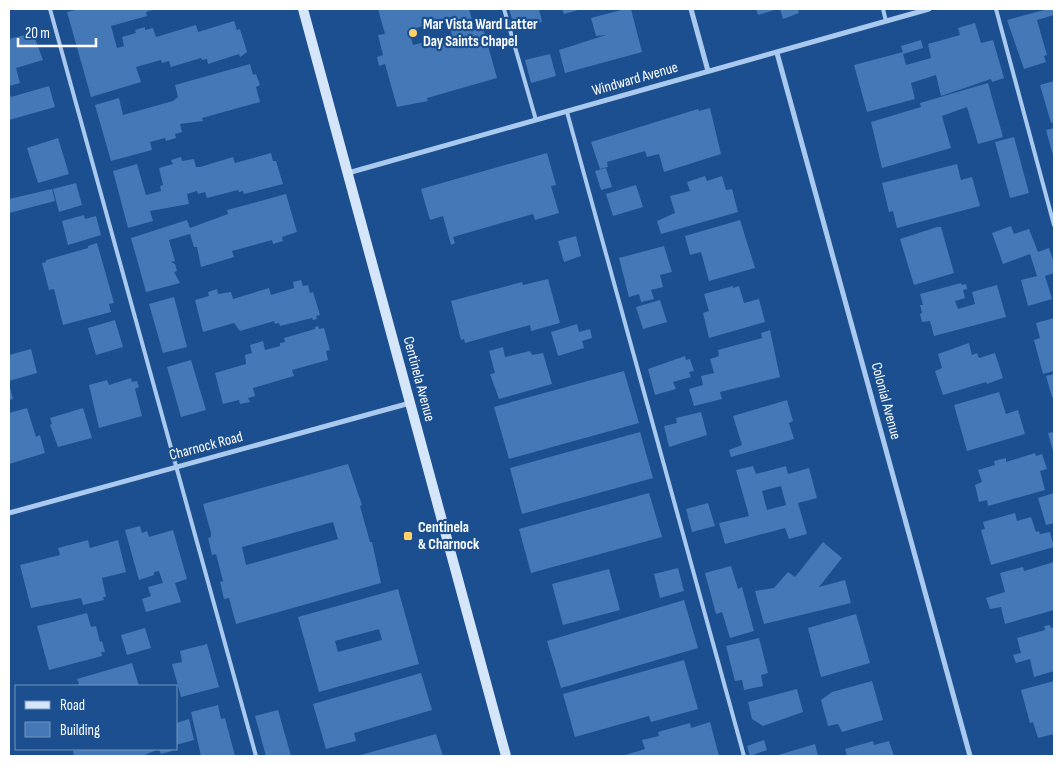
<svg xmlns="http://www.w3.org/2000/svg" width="1063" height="765" viewBox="0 0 1063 765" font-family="'Sofia Sans Condensed',sans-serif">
<rect width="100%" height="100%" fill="#1b4f8f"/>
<g fill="#4478b7" fill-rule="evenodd">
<polygon points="79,9 156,9 146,12 147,16 111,26 117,48 124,46 122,37 136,33 135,30 145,27 145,30 153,28 156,37 196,25 198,32 234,21 237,30 240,29 247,52 240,57 239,54 208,64 207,59 202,60 201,58 171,67 169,61 162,63 161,60 136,67 141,82 91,97 67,12"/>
<path d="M378,9H469L475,30L483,28L497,78L427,98L428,101L397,107L385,64L379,66L377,57L383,55L378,35L385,34ZM448,19L452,35L413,45L409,30Z"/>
<polygon points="509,9 539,9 542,22 515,29"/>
<polygon points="562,9 582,9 564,14"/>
<polygon points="625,9 631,9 642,52 565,73 559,50 606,35 596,36 591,18"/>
<polygon points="756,9 778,9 758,15"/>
<polygon points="780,9 798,9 799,13 783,19"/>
<polygon points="1048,9 1054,9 1054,15 1037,20 1047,55 1044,56 1046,62 1024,69 1007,20"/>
<polygon points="975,23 981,43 993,40 1004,78 992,82 991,79 941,96 936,75 911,83 915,99 867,112 854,65 903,52 901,46 921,40 923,48 903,54 906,65 931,58 928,44 960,35 958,28"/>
<polygon points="33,33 43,60 16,68 20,83 9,86 9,39"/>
<polygon points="550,54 556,76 531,83 525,60"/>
<polygon points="250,64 253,75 256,74 260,85 256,87 260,102 202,118 203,121 180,124 182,132 175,134 176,138 166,141 165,138 150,142 152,150 111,161 95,105 119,98 123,115 173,101 178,97 175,85"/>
<polygon points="1054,81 1054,122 1051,123 1040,85"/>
<polygon points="988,83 1003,137 978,144 967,107 942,116 951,148 882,168 871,122 921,107 920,103"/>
<polygon points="49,86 55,107 9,120 9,91 11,97"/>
<polygon points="710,108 721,154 664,172 659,154 647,157 645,151 607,162 608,167 600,169 591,142 698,109 699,111"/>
<polygon points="1054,128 1054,159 1046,130"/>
<polygon points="1014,137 1029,193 1010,198 995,142"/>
<polygon points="58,138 69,174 38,183 27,148"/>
<polygon points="271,153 273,161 276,161 283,184 244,194 243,191 239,192 238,190 207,198 205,192 198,194 197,191 187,194 189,204 150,211 153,221 128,228 113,171 137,164 146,195 161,191 160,186 163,185 159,168 173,164 171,160 181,157 182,161 194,159 196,167 200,167 233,157 235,163"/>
<polygon points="547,153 556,185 551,186 559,213 535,220 533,214 453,237 455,243 451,245 443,216 430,220 421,189"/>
<polygon points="957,164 961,180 972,177 980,206 897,228 893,211 889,212 882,183"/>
<polygon points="606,168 612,187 601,190 595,171"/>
<polygon points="705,176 707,181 722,176 726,190 732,189 738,212 661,234 657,221 675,213 670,196 690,191 687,182"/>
<polygon points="76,183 82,205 59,212 53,189"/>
<polygon points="636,185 643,207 613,216 606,194"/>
<polygon points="52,189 55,201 9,213 9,199"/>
<polygon points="286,194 297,232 282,237 283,241 273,244 272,240 232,251 234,257 201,267 197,247 194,247 190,234 169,240 175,261 171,262 175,264 177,271 174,272 180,283 146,292 131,238 187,220 190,228 228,214 227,210"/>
<polygon points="84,215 85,219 96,216 101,235 68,245 62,221"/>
<polygon points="740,220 755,268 709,281 701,252 690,255 685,236"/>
<polygon points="1011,226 1014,234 1029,229 1038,252 1049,248 1054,263 1054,273 1045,276 1052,299 1028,306 1021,280 1037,276 1030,254 1003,264 992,233"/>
<polygon points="937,227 941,227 954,273 914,285 900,239"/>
<polygon points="576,236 581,256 564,262 558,241"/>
<polygon points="97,243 114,303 109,304 111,312 63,325 54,289 49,290 42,263 46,262 46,260 88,248 88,246"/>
<polygon points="664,246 672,272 660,275 663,287 651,290 654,299 641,302 639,294 629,297 619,258"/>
<polygon points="548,279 560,323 531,331 530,325 465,343 464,339 461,340 451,301 522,282 523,285"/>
<polygon points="301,280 303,286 308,285 310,293 313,292 320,315 316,316 317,319 313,320 312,318 280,326 279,323 275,324 274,321 240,331 234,323 203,332 195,300 209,296 208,292 217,289 218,294 231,292 233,299 269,288 271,295 294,288 293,282"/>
<polygon points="961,283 962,285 966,284 967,289 963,290 965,298 955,301 958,309 975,304 972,292 997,285 1006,317 934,336 930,321 922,322 920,314 922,313 920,305 923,305 920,294"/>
<polygon points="733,286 733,288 739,286 744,303 759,299 765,322 709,338 703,313 709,311 704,294"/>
<polygon points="174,297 187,347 163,353 149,304"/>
<polygon points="660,300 667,322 643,329 636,307"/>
<polygon points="1054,318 1054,371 1043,374 1034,340 1040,338 1036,323"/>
<polygon points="115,320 123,347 96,355 88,328"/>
<polygon points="577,324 579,332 590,329 592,338 582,341 584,348 558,356 551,332"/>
<polygon points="318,326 319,329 324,328 330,350 326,351 328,360 292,370 294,376 253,388 255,396 248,398 250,402 240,404 239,400 223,404 215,373 246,364 245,355 252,353 250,345 263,341 265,350 280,346 280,343 285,342 284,338 315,329 315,327"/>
<polygon points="770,330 780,377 720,392 722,399 694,406 689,389 703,385 701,376 714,373 710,359 719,356 718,350 762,338 761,333"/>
<polygon points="969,343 972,355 977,353 979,358 995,353 1003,378 987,384 986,382 943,395 935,371 942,368 938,354"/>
<polygon points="503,347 505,357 530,351 532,355 543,353 552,384 499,399 490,374 495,373 489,351"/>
<polygon points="31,349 37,373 9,381 9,355"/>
<polygon points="685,356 686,360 690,359 694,371 689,372 691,377 673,382 676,389 655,395 648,369"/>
<polygon points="191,360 206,410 181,417 167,367"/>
<polygon points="624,371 639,423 509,459 494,407"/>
<polygon points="1054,374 1054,397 1052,397 1046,376"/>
<polygon points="131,378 132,382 137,381 139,387 135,389 142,416 99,428 89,385 107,380 109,385"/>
<polygon points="9,384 13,399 9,400"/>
<polygon points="999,392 1006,414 1018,410 1025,434 967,451 954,405"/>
<polygon points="787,400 793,421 789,423 794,439 731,457 729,450 742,445 733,416"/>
<polygon points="27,408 36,437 40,435 45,453 9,464 9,413"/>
<polygon points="83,408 92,438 58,447 50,425 52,424 50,418"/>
<polygon points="701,412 707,435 669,447 664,426 677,423 676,418"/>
<polygon points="640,432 653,478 522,514 510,468"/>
<polygon points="1054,432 1054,455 1048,433"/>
<polygon points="1035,453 1036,456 1042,454 1047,469 1040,471 1045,490 988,506 987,500 979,502 975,485 982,482 978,470 995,465 994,461 1006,458 1006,462"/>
<path d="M348,464L362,505L360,506L370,542H372L381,583L236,624L229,598L224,599L220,582L223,581L216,554L212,555L208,538L211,537V533L203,504ZM333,522L338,539L246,565L242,547Z"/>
<path d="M753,466L756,474L786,466L788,474L809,468L817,498L798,503L807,534L789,539L785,528L725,544L719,523L749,516L736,470ZM781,486L786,505L767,510L762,491Z"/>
<polygon points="649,493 662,537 531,573 519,529"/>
<polygon points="1054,493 1054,523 1046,525 1038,498"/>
<polygon points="708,503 715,526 692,532 686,509"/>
<polygon points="1015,513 1017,521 1031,517 1036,532 1039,531 1040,534 1050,532 1054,547 991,565 981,530 985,529 983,522"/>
<polygon points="140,526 142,533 147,531 149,537 173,530 187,579 175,583 181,602 146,612 142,599 151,596 148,587 163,583 159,571 154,572 154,575 139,580 125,530"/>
<polygon points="88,540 90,548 118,540 126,572 102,578 106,597 103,597 104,600 83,605 81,598 31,608 20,565 60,555 58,548"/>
<polygon points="823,542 842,558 819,587 845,580 851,603 764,624 755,591 774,588 788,572 795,577"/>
<polygon points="1054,562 1054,610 1005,624 1001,607 990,609 986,598 1005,592 1000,573 1023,567 1024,571"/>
<polygon points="731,566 738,589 742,587 754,631 730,638 722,612 716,614 705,573"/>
<polygon points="678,568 684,591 660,598 654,574"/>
<polygon points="609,569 620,610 563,625 552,584"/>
<path d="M398,589L419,664L319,692L298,617ZM379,629L382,640L338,652L335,641Z"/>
<polygon points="684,600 698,648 561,688 547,641"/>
<polygon points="87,613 91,627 96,626 100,642 102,641 105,652 101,652 102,656 49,670 37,626"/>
<polygon points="856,614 870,663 821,677 808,628"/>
<polygon points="1050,625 1051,628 1054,627 1054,671 1034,677 1030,659 1016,663 1013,655 1021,653 1017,638 1045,630 1044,626"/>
<polygon points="145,628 151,648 127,655 121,635"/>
<polygon points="759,638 768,673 761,675 763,686 744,690 742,680 735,681 726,646"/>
<polygon points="207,644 219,687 181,697 172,664 182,662 180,651"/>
<polygon points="684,660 698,709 651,722 649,716 575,737 563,694"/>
<polygon points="132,663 139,686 74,686 79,684 77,679"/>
<polygon points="421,673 432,710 354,733 356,741 326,749 313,704"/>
<polygon points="872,681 883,720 842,732 838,724 828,726 821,700 832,692"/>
<polygon points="1054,681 1054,734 1038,738 1033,722 1030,723 1021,690"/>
<polygon points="797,689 803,712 763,726 752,719 748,702"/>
<polygon points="218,705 221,719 225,718 235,756 201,756 191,712"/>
<polygon points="278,710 291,756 266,756 255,716"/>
<polygon points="189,719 194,740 176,745 176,723"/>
<polygon points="710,722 719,756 622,756 645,749 642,740 659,736 658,732 690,723 691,728"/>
<polygon points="436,734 443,756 357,756"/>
<polygon points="764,740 767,750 750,756 747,746"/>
<polygon points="873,741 874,745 889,741 894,756 847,756 845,749"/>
<polygon points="815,744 818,756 775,756"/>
<polygon points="81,749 159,749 142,756 74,756 73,751"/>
<polygon points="159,749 171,749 172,751 161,754"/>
</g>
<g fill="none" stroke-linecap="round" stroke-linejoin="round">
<g stroke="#a9c9ee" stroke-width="4">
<polyline points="50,9 256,756"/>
<polyline points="504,9 536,120"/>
<polyline points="883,9 886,21"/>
<polyline points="996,9 1054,225"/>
<polyline points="567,112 744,756"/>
</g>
<g stroke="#a9c9ee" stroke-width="5">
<polyline points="691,9 708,71"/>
<polyline points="777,53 970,756"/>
<polyline points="348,173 929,9"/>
<polyline points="9,513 410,403"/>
</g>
<polyline stroke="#d6e6fa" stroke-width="10" points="303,9 506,756"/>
</g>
<g fill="#ffd166" stroke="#1b4f8f" stroke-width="2">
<circle cx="413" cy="33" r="5"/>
<rect x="403" y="531" width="10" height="10" rx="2.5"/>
</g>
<g text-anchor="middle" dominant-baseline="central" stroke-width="4.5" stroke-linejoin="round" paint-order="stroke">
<g font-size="15" font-weight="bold" fill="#fff" stroke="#1b4f8f" text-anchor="start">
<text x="423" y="24">Mar Vista Ward Latter<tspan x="423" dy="17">Day Saints Chapel</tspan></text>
<text x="418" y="527">Centinela<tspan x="418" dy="17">&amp; Charnock</tspan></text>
</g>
<g font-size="15" fill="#fff" stroke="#1b4f8f">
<text transform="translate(635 79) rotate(-16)">Windward Avenue</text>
<text transform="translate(419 379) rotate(75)">Centinela Avenue</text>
<text transform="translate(886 401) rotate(75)">Colonial Avenue</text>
<text transform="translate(206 446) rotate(-15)">Charnock Road</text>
</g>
</g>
<rect width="1063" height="765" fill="none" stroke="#ffffff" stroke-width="20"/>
<rect x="15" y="685" width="162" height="65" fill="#1b4f8f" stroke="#7695bc"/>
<rect x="25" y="701" width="25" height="8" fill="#d6e6fa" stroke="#7695bc"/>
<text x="60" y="710" font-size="15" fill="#ffffff">Road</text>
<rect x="25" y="722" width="25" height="15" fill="#4478b7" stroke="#7695bc"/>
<text x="60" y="735" font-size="15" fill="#ffffff">Building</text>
<path d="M18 38v8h78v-8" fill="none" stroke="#ffffff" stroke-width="2.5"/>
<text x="25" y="38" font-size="15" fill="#ffffff" stroke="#1b4f8f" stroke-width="4" paint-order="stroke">20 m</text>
</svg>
